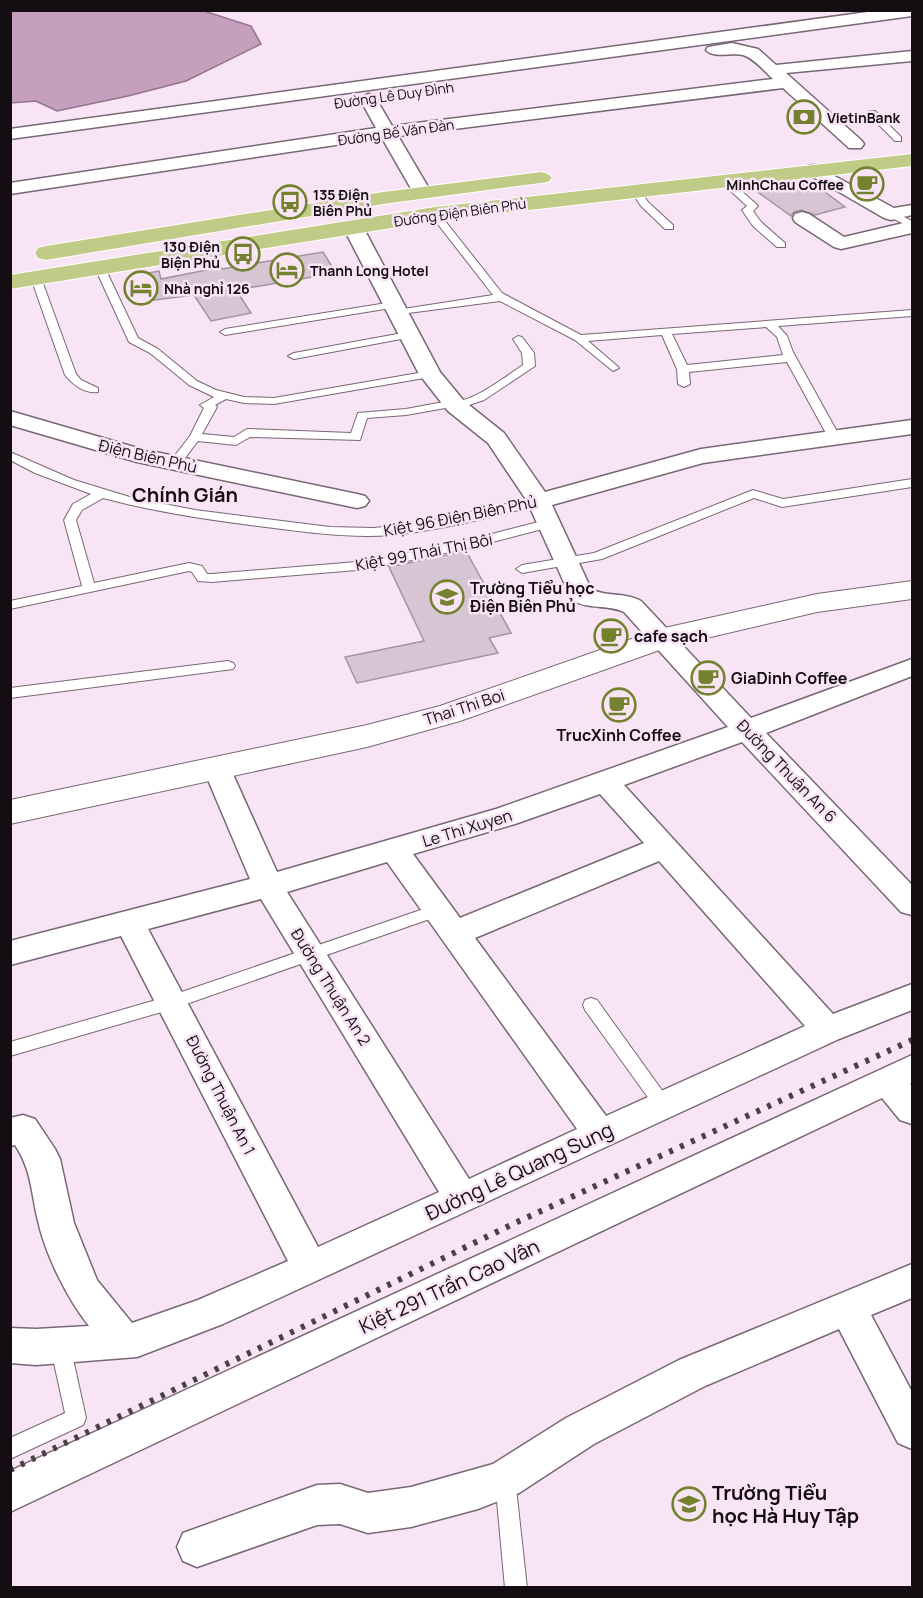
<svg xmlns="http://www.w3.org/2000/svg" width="923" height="1598" viewBox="0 0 923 1598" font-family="Manrope,sans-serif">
<rect width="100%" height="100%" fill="#f8e4f4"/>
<polygon fill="#c69fbf" stroke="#91748b" stroke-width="1.5" points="11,10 204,11 251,26 261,44 186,81 128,96 57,111 36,101 11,103"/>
<g fill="#d8c5d4" stroke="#a492a1" stroke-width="1.5">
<polygon points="813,183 845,207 815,215 801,210 794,212 791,216 755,190"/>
<polygon points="323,252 336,273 236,290 251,313 211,321 194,295 139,302 130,276 159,271 161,279 221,267 222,269"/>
<polygon points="466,551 511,633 489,638 498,653 357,683 345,657 424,641 389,567"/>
</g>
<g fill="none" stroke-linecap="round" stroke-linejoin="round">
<g stroke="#786775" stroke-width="2">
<g id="service">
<polygon points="869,111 875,111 901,137 901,141 895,141 869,115"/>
<polygon points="721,178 727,178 756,204 758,206 753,211 761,222 785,243 785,247 777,247 753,226 742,210 747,206 721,182"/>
<polygon points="632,188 638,188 648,202 673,225 673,229 665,229 641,206 630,190"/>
<path d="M435,211L438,212L502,293L581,335L912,310V316L778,326L787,336L793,352L840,437L834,441L828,437L787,362L689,372L690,384L684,387L678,384L677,369L662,335L588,341L617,366L619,368L613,371L575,340L500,301L393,315L392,313L397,310L493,295L430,214ZM766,327L777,337L783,355L687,365L672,334Z"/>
<polygon points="888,212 894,212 912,221 912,228 888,216"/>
<path d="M100,265L105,268L138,338L158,349L197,381L216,390L244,397L274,398L430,371L436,374L430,377L274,404L244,403L226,399L215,405L217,407L202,434L234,437L247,429L351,433L358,413L406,409L454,400C470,405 509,374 523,365L522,353L513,339L518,336L522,337L534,353L535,366L484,400L460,408L451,407L406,415L367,418L360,440L250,437L236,445L198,441L179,466L175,467L169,463L190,436L204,408L200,405L214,397L189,385L150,353L129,342L95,268Z"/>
<path d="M36,275L41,278L76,374L81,380L98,388V392C85,394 73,385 65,375L31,278Z"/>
<polygon points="393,302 397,303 397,307 225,335 220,332 225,329"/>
<polygon points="408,332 412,333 412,337 294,359 288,356 294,353"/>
<path d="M10,452L74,480L133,498L195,510L330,527L373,528L415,524L539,497L545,501L543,504C494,516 443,530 392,535C352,538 313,533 274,528C216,521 159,513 103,498L82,510L76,520L94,583L189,563L202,566L207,574H212L369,561L468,540L550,519L556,523L554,526L469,548L369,569L212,582L198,581L192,572L189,571L10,609V601L82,586L64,520L73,504L91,494L35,473L10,460Z"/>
<polygon points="912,479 912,487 782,507 754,498 602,559 522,573 516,569 522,565 594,553 753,490 783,499"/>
<polygon points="228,661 233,663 235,666 233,669 10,698 10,688"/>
<polygon points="438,904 444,906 446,910 444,914 172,1009 10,1056 10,1042 170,996"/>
<polygon points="591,998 597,1000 669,1100 672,1105 669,1110 663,1112 657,1110 585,1010 583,1005 585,1000"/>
<polygon points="60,1336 67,1338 70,1345 86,1418 83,1425 10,1459 10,1438 65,1413 50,1345 53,1338"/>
<polygon points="505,1469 512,1472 515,1479 527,1588 505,1588 495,1479 498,1472"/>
</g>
</g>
<g stroke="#786775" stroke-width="3">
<g id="minor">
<polygon points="882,10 912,10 912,16 10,139 10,129"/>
<path d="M732,43L758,49L776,65L912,51V61L786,73L861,140L864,144L861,148H849L783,88L398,136L431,192L429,196H415L413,192L382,138L10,194V183L376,128L360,99L368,94L374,95L392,126L773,79C765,72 754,58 743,55C732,52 714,59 706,50L708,47Z"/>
<polygon points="814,165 894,208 912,205 912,215 891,220 884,218 808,174 805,170 808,166"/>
<polygon points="802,212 809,214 844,237 912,221 912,233 841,249 834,247 795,222 793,218 795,214"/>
<path d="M353,221L360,223L363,227L440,372L464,401L504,433L545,492L701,449L912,420V434L703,463L552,505L591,589C605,597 625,592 641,601L751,718L912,659V676L766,733L912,885V915L901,912L742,742L624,785L833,1014L912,984V1010L839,1039L223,1324L137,1357L36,1365L10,1363V1328L36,1329L89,1326C67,1298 46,1256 38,1221C31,1192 32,1171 15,1145L10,1146V1118L23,1115L35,1119L55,1149L60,1159L74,1223L97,1280L132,1323L198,1300L288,1261L121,936L10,965V941L250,879L203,768L207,761L217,758L227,761L277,872L496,809L728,727L624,612C608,604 588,610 572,600L527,501L488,443L448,411L419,374L343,227L346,223ZM600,794L644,843L460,918L413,854L515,824ZM659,861L805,1026L606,1116L475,938ZM387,862L577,1129L469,1179L287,892ZM261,899L439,1192L318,1247L148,929Z"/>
<polygon points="10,411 141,449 357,494 365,496 369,501 365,506 357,508 137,462 10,425"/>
<polygon points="912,1055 912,1083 910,1084 912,1087 912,1124 900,1120 882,1098 10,1512 10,1471"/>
<polygon points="912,1264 912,1298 871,1315 912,1392 912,1449 898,1443 839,1329 705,1386 594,1444 519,1493 478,1509 411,1527 368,1533 340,1524 317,1525 197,1567 183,1561 177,1547 183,1533 317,1485 340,1484 368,1493 411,1487 493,1464 566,1418 679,1360"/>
</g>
</g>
<g stroke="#786775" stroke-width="2">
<polygon id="tertiary" points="912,581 912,599 817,612 668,647 460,721 367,747 10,824 10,800 367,725 440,706 660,629 817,594"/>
</g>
<g stroke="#fff" stroke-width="2">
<g id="primary">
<polygon points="912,154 912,166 435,221 10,289 10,275 435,207"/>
<polygon points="541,172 548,174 552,178 548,182 383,204 46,260 38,258 35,253 38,248 46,246 383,192"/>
</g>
</g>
<use href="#service" fill="#fff" fill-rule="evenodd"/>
<use href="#minor" fill="#fff" fill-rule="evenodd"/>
<use href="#tertiary" fill="#fff" fill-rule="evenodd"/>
<use href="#primary" fill="#c0cb87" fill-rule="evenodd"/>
<polyline stroke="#4a4048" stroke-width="6" stroke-dasharray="4 8" stroke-linecap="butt" points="10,1470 515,1223 912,1040"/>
</g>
<defs>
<g id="bank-ring" transform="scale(1.725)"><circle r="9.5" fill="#f8e4f4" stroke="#748230" stroke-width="1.5"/><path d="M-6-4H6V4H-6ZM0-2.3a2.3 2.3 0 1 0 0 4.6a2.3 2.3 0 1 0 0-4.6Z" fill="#748230"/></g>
<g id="cafe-ring" transform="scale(1.725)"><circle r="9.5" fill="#f8e4f4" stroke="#748230" stroke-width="1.5"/><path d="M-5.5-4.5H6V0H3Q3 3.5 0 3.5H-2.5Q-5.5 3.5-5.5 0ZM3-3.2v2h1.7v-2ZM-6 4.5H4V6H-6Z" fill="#748230"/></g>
<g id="bus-ring" transform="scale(1.725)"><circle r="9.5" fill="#f8e4f4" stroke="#748230" stroke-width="1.5"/><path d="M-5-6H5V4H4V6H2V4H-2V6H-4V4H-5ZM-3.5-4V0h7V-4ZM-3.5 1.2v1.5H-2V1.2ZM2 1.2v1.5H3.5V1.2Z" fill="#748230"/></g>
<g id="hotel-ring" transform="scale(1.725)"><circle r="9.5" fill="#f8e4f4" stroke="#748230" stroke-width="1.5"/><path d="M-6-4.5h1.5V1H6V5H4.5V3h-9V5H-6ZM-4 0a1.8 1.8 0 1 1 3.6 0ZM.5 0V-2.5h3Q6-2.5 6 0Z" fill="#748230"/></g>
<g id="school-ring" transform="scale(1.725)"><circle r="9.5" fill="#f8e4f4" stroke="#748230" stroke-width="1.5"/><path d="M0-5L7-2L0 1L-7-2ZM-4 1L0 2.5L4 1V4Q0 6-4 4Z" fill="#748230"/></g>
</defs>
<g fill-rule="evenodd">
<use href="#bank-ring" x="804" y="117"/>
<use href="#cafe-ring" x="867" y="184"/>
<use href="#bus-ring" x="290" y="202"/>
<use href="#bus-ring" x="243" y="254"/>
<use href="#hotel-ring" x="287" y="270"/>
<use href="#hotel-ring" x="141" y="288"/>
<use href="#school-ring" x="447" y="597"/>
<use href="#cafe-ring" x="611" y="636"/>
<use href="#cafe-ring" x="708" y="678"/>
<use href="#cafe-ring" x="619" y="705"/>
<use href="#school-ring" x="689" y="1504"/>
</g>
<g text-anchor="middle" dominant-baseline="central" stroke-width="5" stroke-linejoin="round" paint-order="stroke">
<g font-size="14" fill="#140e13" stroke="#f8e4f4">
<text transform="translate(394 95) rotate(-8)">Đường Lê Duy Đình</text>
<text transform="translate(396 132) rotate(-8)">Đường Bế Văn Đàn</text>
<text transform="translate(460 212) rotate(-8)">Đường Điện Biên Phủ</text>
</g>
<g font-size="14" font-weight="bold" fill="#140e13" stroke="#f8e4f4" text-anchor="start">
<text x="827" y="117">VietinBank</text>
<text x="844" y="184" text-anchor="end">MinhChau Coffee</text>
<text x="313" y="194">135 Điện<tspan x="313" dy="16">Biên Phủ</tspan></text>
<text x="220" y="246" text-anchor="end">130 Điện<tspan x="220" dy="16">Biện Phủ</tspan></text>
<text x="310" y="270">Thanh Long Hotel</text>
<text x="164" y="288">Nhà nghỉ 126</text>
</g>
<g font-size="16" fill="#140e13" stroke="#f8e4f4">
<text transform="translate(148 456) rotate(13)">Điện Biên Phủ</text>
<text transform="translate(460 516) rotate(-11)">Kiệt 96 Điện Biên Phủ</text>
<text transform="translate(424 552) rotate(-11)">Kiệt 99 Thái Thị Bôi</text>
<text transform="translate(464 707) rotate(-18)">Thai Thi Boi</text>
<text transform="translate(787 771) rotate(46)">Đường Thuận An 6</text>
<text transform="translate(467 828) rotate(-17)">Le Thi Xuyen</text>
<text transform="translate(331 987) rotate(58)">Đường Thuận An 2</text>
<text transform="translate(221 1095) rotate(63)">Đường Thuận An 1</text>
</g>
<g font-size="16" font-weight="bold" fill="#140e13" stroke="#f8e4f4" text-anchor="start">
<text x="470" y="588">Trường Tiểu học<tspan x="470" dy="18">Điện Biên Phủ</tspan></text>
<text x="634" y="636">cafe sạch</text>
<text x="731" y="678">GiaDinh Coffee</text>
<text x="619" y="735" text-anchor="middle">TrucXinh Coffee</text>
</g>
<g font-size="20" font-weight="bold" fill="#140e13" stroke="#f8e4f4">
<text x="185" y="494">Chính Gián</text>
</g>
<g font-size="20" fill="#140e13" stroke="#f8e4f4">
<text transform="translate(519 1171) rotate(-25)">Đường Lê Quang Sung</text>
<text transform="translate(449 1286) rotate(-25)">Kiệt 291 Trần Cao Vân</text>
</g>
<g font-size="20" font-weight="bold" fill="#140e13" stroke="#f8e4f4" text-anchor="start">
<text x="712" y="1492">Trường Tiểu<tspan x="712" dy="23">học Hà Huy Tập</tspan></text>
</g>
</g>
<rect width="923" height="1598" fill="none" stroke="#140e13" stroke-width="24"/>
</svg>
